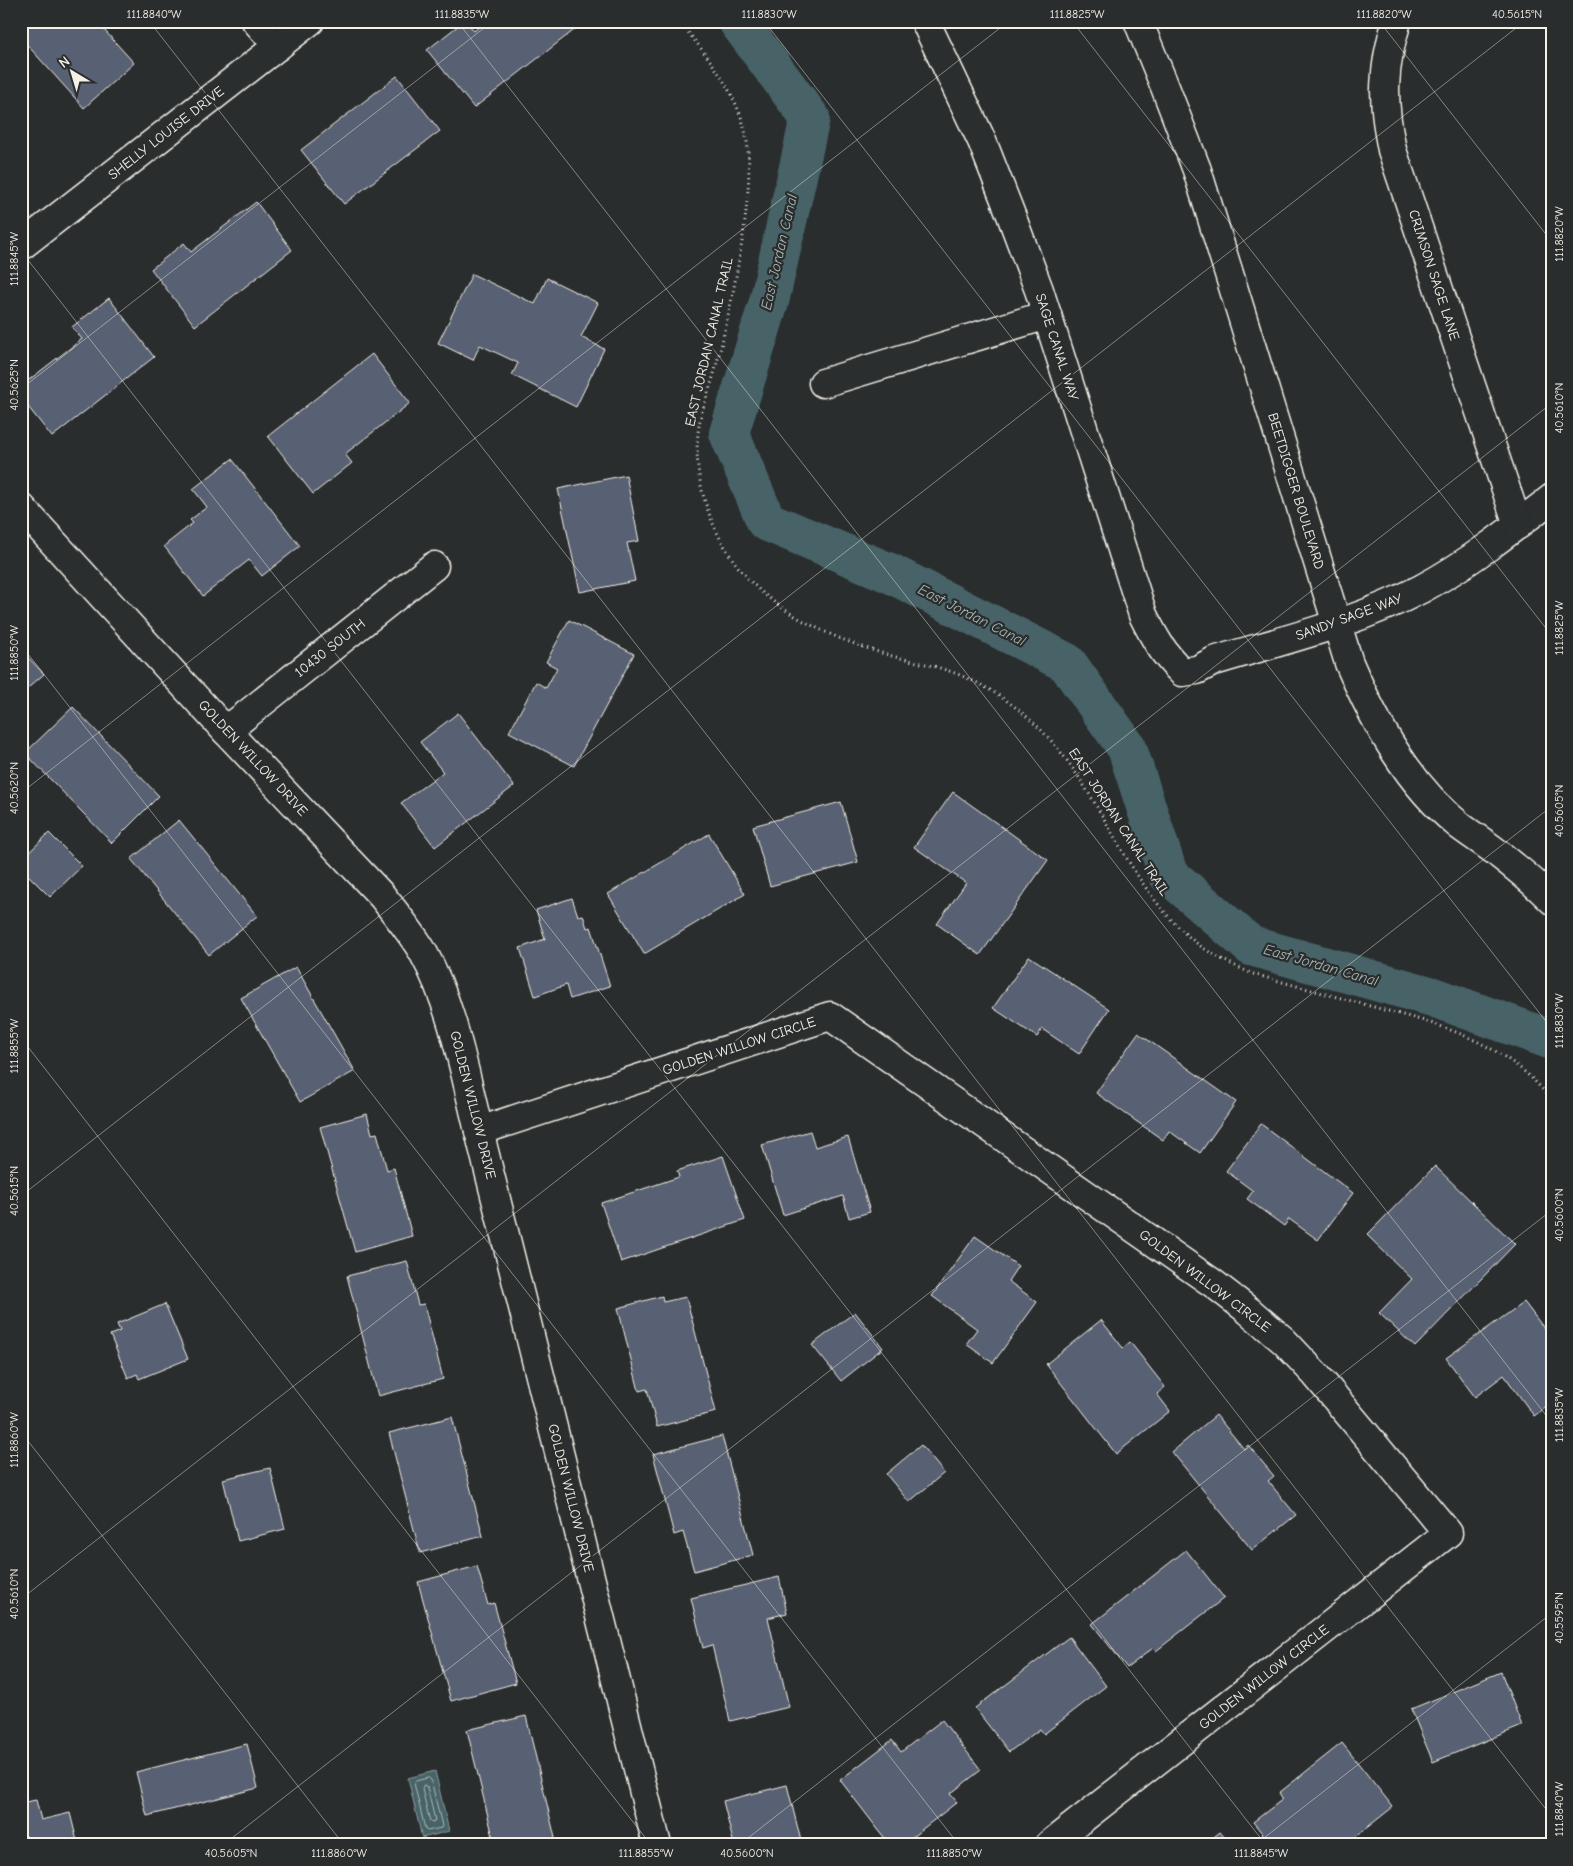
<svg xmlns="http://www.w3.org/2000/svg" width="1573" height="1866" viewBox="0 0 1573 1866" font-family="'Comic Neue',sans-serif">
<rect width="100%" height="100%" fill="#2a2d2e"/>
<filter id="ink" filterUnits="userSpaceOnUse"><feTurbulence type="fractalNoise" baseFrequency=".02" numOctaves="2"/><feDisplacementMap in="SourceGraphic" scale="10" xChannelSelector="R" yChannelSelector="G"/><feConvolveMatrix kernelMatrix="1 2 1 2 8 2 1 2 1" color-interpolation-filters="sRGB"/></filter>
<g filter="url(#ink)">
<polygon fill="#466467" stroke="#8c9c9b" points="435,1771 449,1831 422,1838 408,1778"/>
<g fill="none" stroke-linecap="round" stroke-linejoin="round">
<g stroke="#aeb9b4" stroke-width="1">
<polygon points="429,1778 431,1780 442,1826 441,1828 427,1831 425,1829 414,1783 416,1781"/>
<polygon points="424,1785 427,1787 435,1820 433,1823 430,1822 422,1789"/>
</g>
<polyline stroke="#466467" stroke-width="40" points="738,21 810,118 769,302 729,433 766,521 892,574 1067,663 1127,748 1168,874 1251,946 1433,997 1552,1040"/>
</g>
<g fill="#596173" stroke="#f4f1e8">
<polygon points="21,21 96,21 134,63 84,108 21,38"/>
<polygon points="464,21 466,21 474,31 486,21 573,21 578,27 474,108 427,50"/>
<polygon points="397,76 440,131 344,204 301,150"/>
<polygon points="256,202 292,250 195,326 151,269 184,243 191,252"/>
<polygon points="472,274 535,304 547,278 598,303 581,337 604,349 576,407 512,375 518,363 480,345 473,360 438,343"/>
<polygon points="109,298 154,357 52,437 21,398 21,386 82,339 72,327"/>
<polygon points="372,354 410,403 345,454 352,463 313,494 268,436"/>
<polygon points="232,459 300,546 262,576 249,560 203,596 164,546 193,523 190,520 207,507 193,489"/>
<polygon points="626,475 639,541 627,543 635,581 580,592 558,489"/>
<polygon points="569,620 634,654 574,766 509,732 536,682 546,688 557,668 546,662"/>
<polygon points="21,650 44,674 21,694"/>
<polygon points="73,707 159,796 112,843 25,753"/>
<polygon points="458,713 514,786 435,847 401,803 443,772 420,742"/>
<polygon points="953,792 1048,860 980,955 937,924 966,883 914,847"/>
<polygon points="841,802 858,862 770,886 753,826"/>
<polygon points="179,820 257,916 209,955 131,859"/>
<polygon points="49,833 82,866 50,897 21,868 21,860"/>
<polygon points="709,834 745,894 644,954 608,894"/>
<polygon points="572,898 578,916 583,915 587,928 591,927 610,986 570,999 566,985 535,996 520,948 545,939 536,910"/>
<polygon points="1029,956 1109,1009 1079,1054 1042,1029 1037,1037 993,1008"/>
<polygon points="296,967 355,1071 300,1102 241,998"/>
<polygon points="1138,1033 1236,1102 1200,1153 1169,1131 1163,1140 1096,1093"/>
<polygon points="367,1114 372,1134 377,1133 387,1170 394,1168 412,1236 355,1252 320,1127"/>
<polygon points="1261,1124 1353,1193 1318,1240 1289,1219 1284,1226 1247,1199 1253,1191 1226,1171"/>
<polygon points="810,1131 815,1147 848,1137 870,1212 849,1218 843,1196 783,1215 762,1145"/>
<polygon points="723,1156 745,1220 621,1262 601,1203 679,1177 677,1171"/>
<polygon points="1435,1166 1515,1244 1415,1347 1379,1313 1412,1279 1367,1235"/>
<polygon points="975,1236 1018,1266 1008,1281 1037,1302 993,1363 966,1344 977,1329 932,1296"/>
<polygon points="407,1261 418,1305 424,1304 443,1379 378,1396 347,1276"/>
<polygon points="662,1296 663,1302 686,1297 716,1412 657,1427 647,1389 639,1391 618,1308"/>
<polygon points="1524,1302 1552,1339 1552,1403 1534,1416 1504,1375 1475,1397 1446,1358"/>
<polygon points="165,1304 188,1359 139,1379 137,1374 128,1378 110,1335 120,1331 117,1324"/>
<polygon points="855,1312 883,1348 841,1381 812,1345"/>
<polygon points="1101,1320 1123,1348 1130,1342 1165,1387 1157,1394 1170,1411 1116,1454 1046,1364"/>
<polygon points="1216,1415 1244,1449 1248,1445 1274,1476 1268,1481 1296,1515 1252,1550 1172,1452"/>
<polygon points="452,1417 483,1536 420,1553 389,1433"/>
<polygon points="722,1436 753,1555 694,1571 683,1532 674,1535 653,1454"/>
<polygon points="921,1445 944,1473 909,1502 886,1474"/>
<polygon points="270,1468 285,1529 238,1541 223,1479"/>
<polygon points="1186,1550 1224,1598 1156,1651 1153,1648 1127,1668 1092,1624"/>
<polygon points="477,1566 488,1605 494,1603 516,1683 451,1701 418,1582"/>
<polygon points="779,1577 787,1613 768,1618 789,1707 730,1721 712,1645 703,1648 691,1598"/>
<polygon points="1069,1637 1106,1686 1044,1734 1040,1729 1009,1752 975,1708"/>
<polygon points="1501,1672 1522,1726 1433,1762 1411,1709"/>
<polygon points="526,1716 555,1838 526,1845 495,1845 467,1730"/>
<polygon points="942,1720 981,1770 950,1794 957,1802 902,1845 890,1845 840,1780 892,1740 901,1752"/>
<polygon points="1342,1743 1393,1807 1345,1845 1272,1845 1253,1822 1283,1799 1279,1793"/>
<polygon points="247,1744 258,1788 147,1816 136,1772"/>
<polygon points="787,1785 802,1845 734,1845 723,1801"/>
<polygon points="36,1800 41,1820 70,1813 78,1845 21,1845 21,1803"/>
<polygon points="1220,1832 1231,1845 1204,1845"/>
</g>
<g fill="none" stroke-linecap="round" stroke-linejoin="round">
<g stroke="#f4f1e8" stroke-width="31">
<g id="minor">
<polyline points="256,21 278,46"/>
<path d="M925,21L982,141L1011,215L1039,290L1143,615C1154,637 1163,654 1182,672L1197,670L1214,661C1283,640 1356,623 1421,589C1468,564 1510,531 1552,498"/>
<path d="M1138,21L1165,87L1197,170L1349,663C1375,723 1408,784 1460,826C1473,836 1487,844 1500,855C1518,869 1536,884 1552,900"/>
<path d="M1397,21C1382,68 1382,102 1392,150L1518,525"/>
<polyline points="21,246 310,21"/>
<polyline points="823,383 1047,315"/>
<path d="M21,507L226,731L382,896C396,914 411,932 423,952C453,1006 464,1071 479,1131L657,1845"/>
<polyline points="226,731 434,566"/>
<polyline points="479,1131 830,1016 1214,1284 1249,1311 1284,1341 1316,1375 1448,1533 1049,1845"/>
</g>
</g>
<path stroke="#f4f1e8" stroke-width="3" stroke-dasharray="1 4" stroke-linecap="butt" d="M679,21C704,52 731,84 743,123C753,158 748,193 744,229C737,275 728,321 716,366C712,384 704,402 700,420C690,470 707,524 736,564C770,611 831,638 885,654C905,660 926,663 946,670C980,681 1011,701 1037,726C1100,786 1122,878 1188,936C1207,953 1230,964 1253,974L1421,1020C1471,1035 1520,1058 1552,1101"/>
<use href="#minor" stroke="#2a2d2e" stroke-width="28"/>
</g>
</g>
<path fill="none" stroke="#f4f1e8" stroke-width="1" stroke-opacity="0.45" d="M149,21L1552,1817M457,21L1552,1423M764,21L1552,1029M1072,21L1552,636M1379,21L1552,242M21,251L1266,1845M21,389L493,21M21,645L959,1845M21,793L1009,21M21,1038L651,1845M21,1196L1525,21M21,1432L344,1845M21,1599L1552,403M21,1826L36,1845M223,1845L1552,806M739,1845L1552,1210M1255,1845L1552,1613"/>
<g text-anchor="middle" dominant-baseline="central" stroke-width="4.5" stroke-linejoin="round" paint-order="stroke">
<g font-size="14" fill="#f4f1e8" stroke="#2a2d2e">
<text transform="translate(166 133) rotate(-38)">SHELLY LOUISE DRIVE</text>
<text transform="translate(1434 275) rotate(72)">CRIMSON SAGE LANE</text>
<text transform="translate(709 342) rotate(-77)">EAST JORDAN CANAL TRAIL</text>
<text transform="translate(1057 347) rotate(72)">SAGE CANAL WAY</text>
<text transform="translate(1296 491) rotate(73)">BEETDIGGER BOULEVARD</text>
<text transform="translate(1349 617) rotate(-20)">SANDY SAGE WAY</text>
<text transform="translate(330 648) rotate(-38)">10430 SOUTH</text>
<text transform="translate(253 758) rotate(47)">GOLDEN WILLOW DRIVE</text>
<text transform="translate(1119 822) rotate(57)">EAST JORDAN CANAL TRAIL</text>
<text transform="translate(739 1046) rotate(-18)">GOLDEN WILLOW CIRCLE</text>
<text transform="translate(473 1105) rotate(76)">GOLDEN WILLOW DRIVE</text>
<text transform="translate(1205 1281) rotate(37)">GOLDEN WILLOW CIRCLE</text>
<text transform="translate(571 1498) rotate(76)">GOLDEN WILLOW DRIVE</text>
<text transform="translate(1264 1677) rotate(-38)">GOLDEN WILLOW CIRCLE</text>
</g>
<g font-size="15" font-style="italic" fill="#aeb9b4" stroke="#2a2d2e">
<text transform="translate(779 252) rotate(-77)">East Jordan Canal</text>
<text transform="translate(972 615) rotate(27)">East Jordan Canal</text>
<text transform="translate(1321 965) rotate(16)">East Jordan Canal</text>
</g>
</g>
<rect width="1573" height="1866" fill="none" stroke="#2a2d2e" stroke-width="55"/>
<g transform="translate(72 72) rotate(322)" stroke="#2a2d2e" stroke-width="4" paint-order="stroke">
<path d="M0-4L9 19L0 12L-9 19Z" fill="#f4f1e8"/>
<text y="-8" font-size="14" font-weight="bold" text-anchor="middle" fill="#f4f1e8">N</text>
</g>
<rect x="28" y="28" width="1518" height="1810" fill="none" stroke="#f4f1e8" stroke-width="2"/>
<g font-size="12" text-anchor="middle" fill="#f4f1e8">
<text x="154" y="18">111.8840°W</text>
<text x="462" y="18">111.8835°W</text>
<text x="769" y="18">111.8830°W</text>
<text x="1077" y="18">111.8825°W</text>
<text x="1384" y="18">111.8820°W</text>
<text x="1517" y="18">40.5615°N</text>
<text transform="translate(1559 234) rotate(-90)" y="4">111.8820°W</text>
<text transform="translate(14 259) rotate(-90)" y="4">111.8845°W</text>
<text transform="translate(14 385) rotate(-90)" y="4">40.5625°N</text>
<text transform="translate(1559 408) rotate(-90)" y="4">40.5610°N</text>
<text transform="translate(1559 628) rotate(-90)" y="4">111.8825°W</text>
<text transform="translate(14 653) rotate(-90)" y="4">111.8850°W</text>
<text transform="translate(14 788) rotate(-90)" y="4">40.5620°N</text>
<text transform="translate(1559 811) rotate(-90)" y="4">40.5605°N</text>
<text transform="translate(1559 1021) rotate(-90)" y="4">111.8830°W</text>
<text transform="translate(14 1046) rotate(-90)" y="4">111.8855°W</text>
<text transform="translate(14 1191) rotate(-90)" y="4">40.5615°N</text>
<text transform="translate(1559 1215) rotate(-90)" y="4">40.5600°N</text>
<text transform="translate(1559 1415) rotate(-90)" y="4">111.8835°W</text>
<text transform="translate(14 1440) rotate(-90)" y="4">111.8860°W</text>
<text transform="translate(14 1594) rotate(-90)" y="4">40.5610°N</text>
<text transform="translate(1559 1618) rotate(-90)" y="4">40.5595°N</text>
<text transform="translate(1559 1809) rotate(-90)" y="4">111.8840°W</text>
<text x="231" y="1857">40.5605°N</text>
<text x="339" y="1857">111.8860°W</text>
<text x="646" y="1857">111.8855°W</text>
<text x="747" y="1857">40.5600°N</text>
<text x="954" y="1857">111.8850°W</text>
<text x="1261" y="1857">111.8845°W</text>
</g>
</svg>
